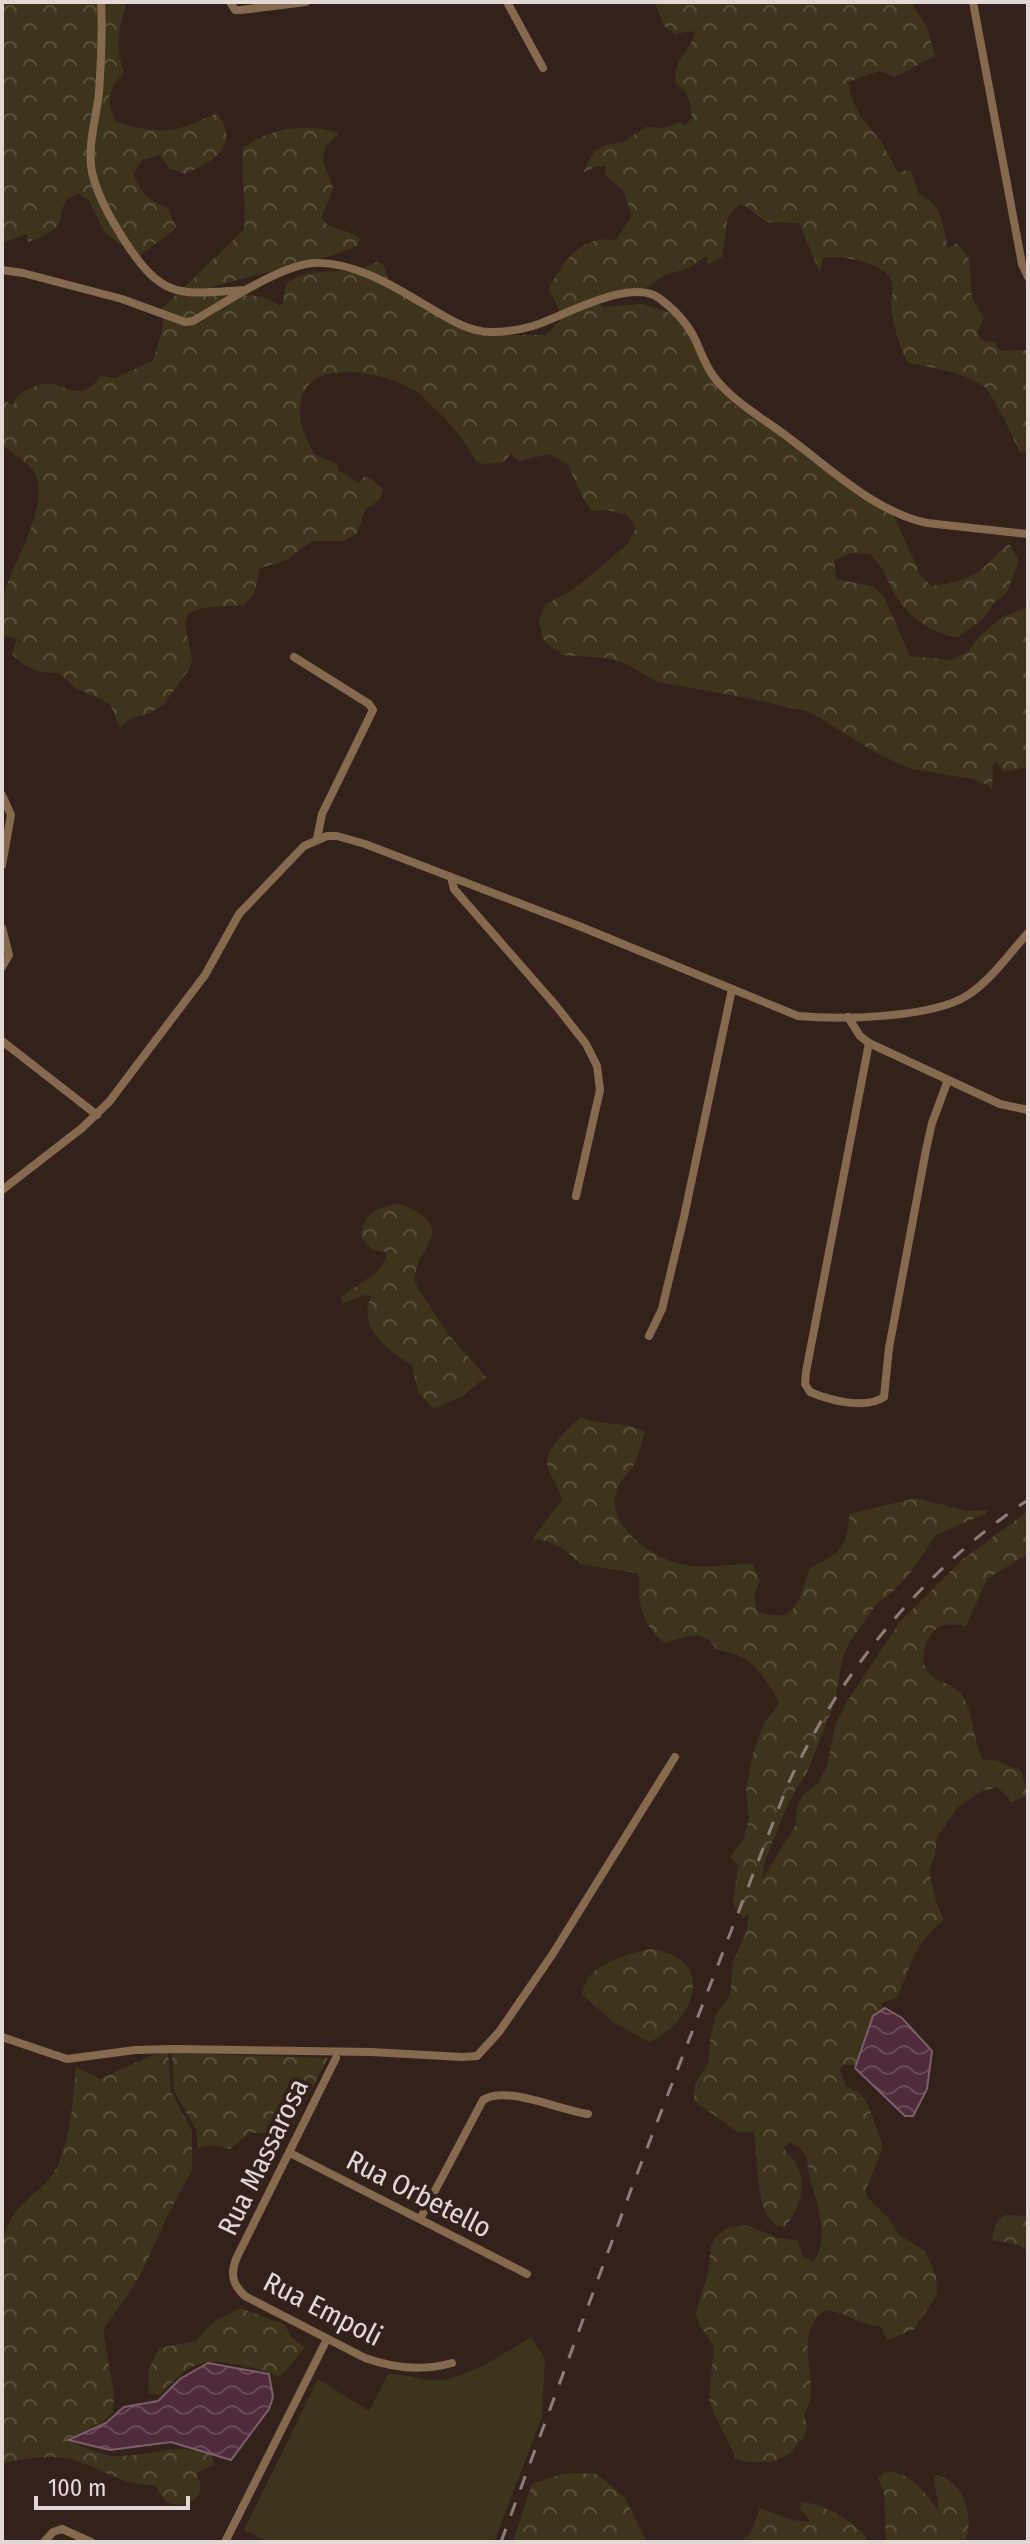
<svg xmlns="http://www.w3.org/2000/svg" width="1030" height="2544" viewBox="0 0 1030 2544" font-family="'Fira Sans Condensed',sans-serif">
<defs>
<pattern id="forest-crowns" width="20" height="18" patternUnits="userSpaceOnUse" patternTransform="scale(2)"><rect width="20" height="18" fill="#3d341c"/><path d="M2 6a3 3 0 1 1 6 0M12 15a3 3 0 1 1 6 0" fill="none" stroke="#59513c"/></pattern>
<pattern id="water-waves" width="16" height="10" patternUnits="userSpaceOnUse" patternTransform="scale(2)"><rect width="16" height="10" fill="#4f2b3b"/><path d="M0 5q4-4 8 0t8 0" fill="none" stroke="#684956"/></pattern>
</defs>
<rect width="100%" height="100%" fill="#33221c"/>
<path fill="#3d341c" d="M531,2337L545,2359L542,2417L494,2542H269L244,2530L318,2379L369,2411L388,2374C405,2373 422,2381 439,2380C466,2379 508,2351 531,2337Z"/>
<g fill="url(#forest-crowns)">
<path d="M2,2H126C120,26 114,48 124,72C108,92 105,98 116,122C165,135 171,134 217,113C241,146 214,161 185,174L169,168L160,155L142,160L133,174C141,193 149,201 168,208L176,227C165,240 150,245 139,257L105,233L89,201L79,194C54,200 68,219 53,230C46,236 35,238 28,243L27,234L2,243L4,185L2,182Z"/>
<path d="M654,2H910L927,27L935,56L895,77L879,71L848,82L851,97L860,116L880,140L898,172L910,170L919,194C944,206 942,224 948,248L957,243L969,259L972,297L984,319L977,331L980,338L986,342L994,341L1001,351L1028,350V453L1020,452C1013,438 993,392 982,385C961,371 932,368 908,363C900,347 893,326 891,307C891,299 894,289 892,282C888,263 839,254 823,258L820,273L799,223L766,222L741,203L728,216L722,257L707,265L708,258L705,257L689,268L665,275L647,287L617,294L598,303L603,307L642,304L673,314L686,329L708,375L733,404L793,441L891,510L920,574L931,586C949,584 972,579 985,566C994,558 999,551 1009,544L1019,560L1007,592L993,604L983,619L958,637C934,634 909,618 896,596C887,581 884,567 870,554L850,553L834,560L836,579L872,586L884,597L910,656L952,660L968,652L978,638L1002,617L1028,607V767L1004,772L996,761L993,764L992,790L988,785L972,779L912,769L878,754L810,712L747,698L657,682L625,663L607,658L560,655L561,651L555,650L543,639L539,621L545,605L574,589L627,545L636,528L627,515L608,510L592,511L583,498L568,465L550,454L519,461L511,454L502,463L483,464L477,461C464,441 452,424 434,408C428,403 423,395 416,391C384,372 298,352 300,413C300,427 308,441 314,454L337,464L338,470L358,483L364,477H369L383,489L380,499L365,510L357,533L344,541H312L287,560L260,568L254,594L244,605L201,608L188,614L185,624L192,659L190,668L164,704L149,714L131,718L120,727L110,704L76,688L59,673C41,674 24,668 12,654L17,639L2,635C2,623 0,609 3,598C11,564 51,507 35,473C30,463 11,453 2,445V400L13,405C16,395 21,392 31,388C58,374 66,398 87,389C93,387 96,381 101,376L115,378L153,361L163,327L162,308L244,230C247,202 240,175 243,148C270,128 303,123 336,132L338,135C312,155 326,164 333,189L321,218C331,232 349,228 360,239L357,246L334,255L211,287L214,295C242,301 252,287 280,306L283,303L286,284C313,262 350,280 378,261L384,266L387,277L420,304L491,335H546L560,321L558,306L548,289C563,264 581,232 615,241L632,216L623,190L605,175L606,166H597L583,173L594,152L605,145L624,142L646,127L664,128L680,122L685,126L692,118C690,102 689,93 676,83C672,61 689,53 695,33L691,31L675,34L665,27Z"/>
<path d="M397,1204C407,1205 412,1209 420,1214C445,1233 426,1242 418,1263C416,1269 415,1276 414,1282L448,1334L486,1377L462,1396L434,1409L418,1392L412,1365C387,1350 357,1328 371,1296L365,1295L343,1303L341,1297L377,1272L387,1257L386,1252L373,1250L361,1237C362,1215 377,1207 397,1204Z"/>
<path d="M581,1417C602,1427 624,1420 645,1432C641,1442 639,1458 633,1466C627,1475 619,1481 616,1492C605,1526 656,1561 685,1565C707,1569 730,1563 752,1564L760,1580L754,1596L757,1611C798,1627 799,1598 810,1568C840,1554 848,1547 849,1514L916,1498L966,1511L989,1510L985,1514L936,1535L908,1576L886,1598L878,1602L849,1643L842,1660L835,1702L806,1775L796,1788L785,1811L764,1863L763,1878L796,1825L797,1807L802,1796L818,1783L827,1766L835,1727L846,1703L900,1622L962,1560L1028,1511V1554L987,1579L966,1626C953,1624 941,1622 932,1633C922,1646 918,1668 934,1678C944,1684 953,1684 961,1694C974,1712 973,1739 982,1759L998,1761L1021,1771L1028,1795L1009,1803V1798L997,1787L982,1791L957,1808L937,1837L935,1855L929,1871L936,1901L944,1920C916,1941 910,1965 898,1997L882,2003L880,2032L857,2065H844L839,2069L846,2086L860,2093L868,2105L882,2143V2150L866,2189L867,2197L889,2219L899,2235L925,2251L936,2276L937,2295L914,2329L888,2340L880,2326C860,2326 846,2312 825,2310C788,2339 825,2381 804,2414L807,2426L804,2437L789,2454L772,2462H746L736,2458L714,2414L709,2398L714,2347L698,2322L696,2312L708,2274L711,2246L716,2237L729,2227L747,2225L775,2237L798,2241L803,2257L813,2262C832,2237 815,2200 809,2174C808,2166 808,2156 801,2149C798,2146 794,2145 790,2142L784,2147C786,2155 790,2155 795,2162C808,2182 800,2211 784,2227C753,2226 759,2155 754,2132H738L694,2101L695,2083L708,2064L710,2041L715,2016L730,1995L733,1962L747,1930L749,1913L743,1918L733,1903L738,1865L730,1857L743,1840L749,1819L746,1790L753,1754L764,1723L779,1704C776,1692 754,1662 742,1657C735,1653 724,1652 716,1649C703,1628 686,1636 666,1643C649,1634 639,1610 639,1592C639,1584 641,1581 637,1573L580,1564C566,1549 553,1540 532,1539L562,1500C560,1487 549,1476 547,1464C545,1448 571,1426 581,1417Z"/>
<path d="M650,1949C718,1957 696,2021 649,2042L613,2022L582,1994C584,1988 586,1980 590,1976C602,1961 632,1953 650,1949Z"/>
<path d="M168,2052L171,2092L192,2131V2170L169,2213L139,2278L103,2330L114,2394L113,2412L101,2423L65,2440C75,2444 103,2455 112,2456C147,2458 178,2440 212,2456L214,2465L197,2473C197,2477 200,2481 200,2485C202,2503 179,2510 166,2501C162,2498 158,2489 154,2485C125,2486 104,2470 77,2461C52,2453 27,2459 2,2463V2232L4,2238C10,2202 47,2192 58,2165C71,2135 73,2099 76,2067L100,2079L153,2055Z"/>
<polygon points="172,2053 328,2058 285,2141 265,2133 249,2133 230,2149 211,2145 197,2148 197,2131 174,2091"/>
<path d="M1006,2215L1028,2216V2251L1017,2244L992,2240C994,2230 995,2220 1006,2215Z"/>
<path d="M240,2308L285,2325L291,2337L305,2347L285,2372L277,2377C265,2369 253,2368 240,2365C197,2357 189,2365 160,2395L149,2394L148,2371L159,2348L196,2341L213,2322Z"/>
<path d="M886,2471C913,2474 923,2490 938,2510C941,2499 931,2486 936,2475C961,2477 975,2518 966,2539L962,2542H886L884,2492L878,2478Z"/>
<polygon points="577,2473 597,2474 625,2498 647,2542 513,2542 532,2484 561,2474"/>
<path d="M801,2502C824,2503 857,2523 870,2542H739L750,2534L760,2508L792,2520L811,2522L800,2509Z"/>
</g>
<g fill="url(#water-waves)" stroke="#7c5f69" stroke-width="2">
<polygon points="885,2008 902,2018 932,2051 927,2089 913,2116 905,2116 855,2068 873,2016"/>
<polygon points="208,2363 269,2374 273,2397 269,2409 231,2460 171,2442 110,2450 68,2440 106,2423 124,2407 158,2401 180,2379"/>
</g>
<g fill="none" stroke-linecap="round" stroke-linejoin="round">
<g stroke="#866a4f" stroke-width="8">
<path d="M101,2C103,32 101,63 99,93C96,119 87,147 92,172C98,198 112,221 126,243C164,301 181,294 245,290"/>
<polyline points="230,2 235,10 241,10 306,2"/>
<polyline points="507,2 543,68"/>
<polyline points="973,2 1022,264 1028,277"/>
<path d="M2,270L23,273L122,299L185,322L193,321C223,304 279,266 313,263C350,261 389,283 420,302C442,314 465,332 491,332C505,332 520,330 533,326C564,316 631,277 659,298C674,309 687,323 695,339C701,352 705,365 714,377C734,403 763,418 789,438C831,469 875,512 927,523L1028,534"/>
<polyline points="294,657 369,704 373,710 322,814 317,839"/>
<polyline points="2,795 11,815 2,865"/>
<polyline points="451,877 454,889 557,1007 586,1044 597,1066 600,1090 576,1196"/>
<polyline points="2,928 9,955 2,967"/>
<polyline points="848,1017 860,1036 869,1043 1000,1104 1028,1110"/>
<polyline points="2,1041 97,1115"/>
<path d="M869,1043L806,1372L805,1384L810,1392C829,1400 865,1410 884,1397L889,1348L926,1150L932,1123L948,1080"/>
<path d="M2,1190L82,1128L109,1102L205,975L239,914L304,846L327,836H337L365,844L579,926L798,1016C840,1020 933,1018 968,995C991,980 1009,954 1028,933"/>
<polyline points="649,1336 662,1309 684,1217 732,989"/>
<polyline points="2,2037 67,2059 135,2050 175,2049 371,2052 462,2057 477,2056 499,2032 552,1955 675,1757"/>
<path d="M336,2058L236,2259C230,2275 233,2285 245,2296L365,2358C393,2368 424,2371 452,2363"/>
<polyline points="290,2153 527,2274"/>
<path d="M420,2219L483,2100C507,2085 559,2110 588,2114"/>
<polyline points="44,2542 53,2532 62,2529 91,2542"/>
<polyline points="225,2542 327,2339"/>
</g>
<path stroke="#8b7d78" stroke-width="3" stroke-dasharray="14 14" stroke-linecap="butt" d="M501,2542L632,2187L788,1784C841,1671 924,1569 1028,1500"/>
</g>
<g text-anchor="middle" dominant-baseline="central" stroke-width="8" stroke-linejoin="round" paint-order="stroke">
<g font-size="28" fill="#e4d8d4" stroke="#33221c">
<text transform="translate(263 2157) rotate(-64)">Rua Massarosa</text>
<text transform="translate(419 2194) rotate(27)">Rua Orbetello</text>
<text transform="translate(323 2309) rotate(27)">Rua Empoli</text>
</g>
</g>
<rect width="1030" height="2544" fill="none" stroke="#e4d8d4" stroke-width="8"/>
<path d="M36 2496v12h152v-12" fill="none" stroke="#e4d8d4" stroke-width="4"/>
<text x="48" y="2496" font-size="24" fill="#e4d8d4" stroke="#33221c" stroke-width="6" paint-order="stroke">100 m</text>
</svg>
